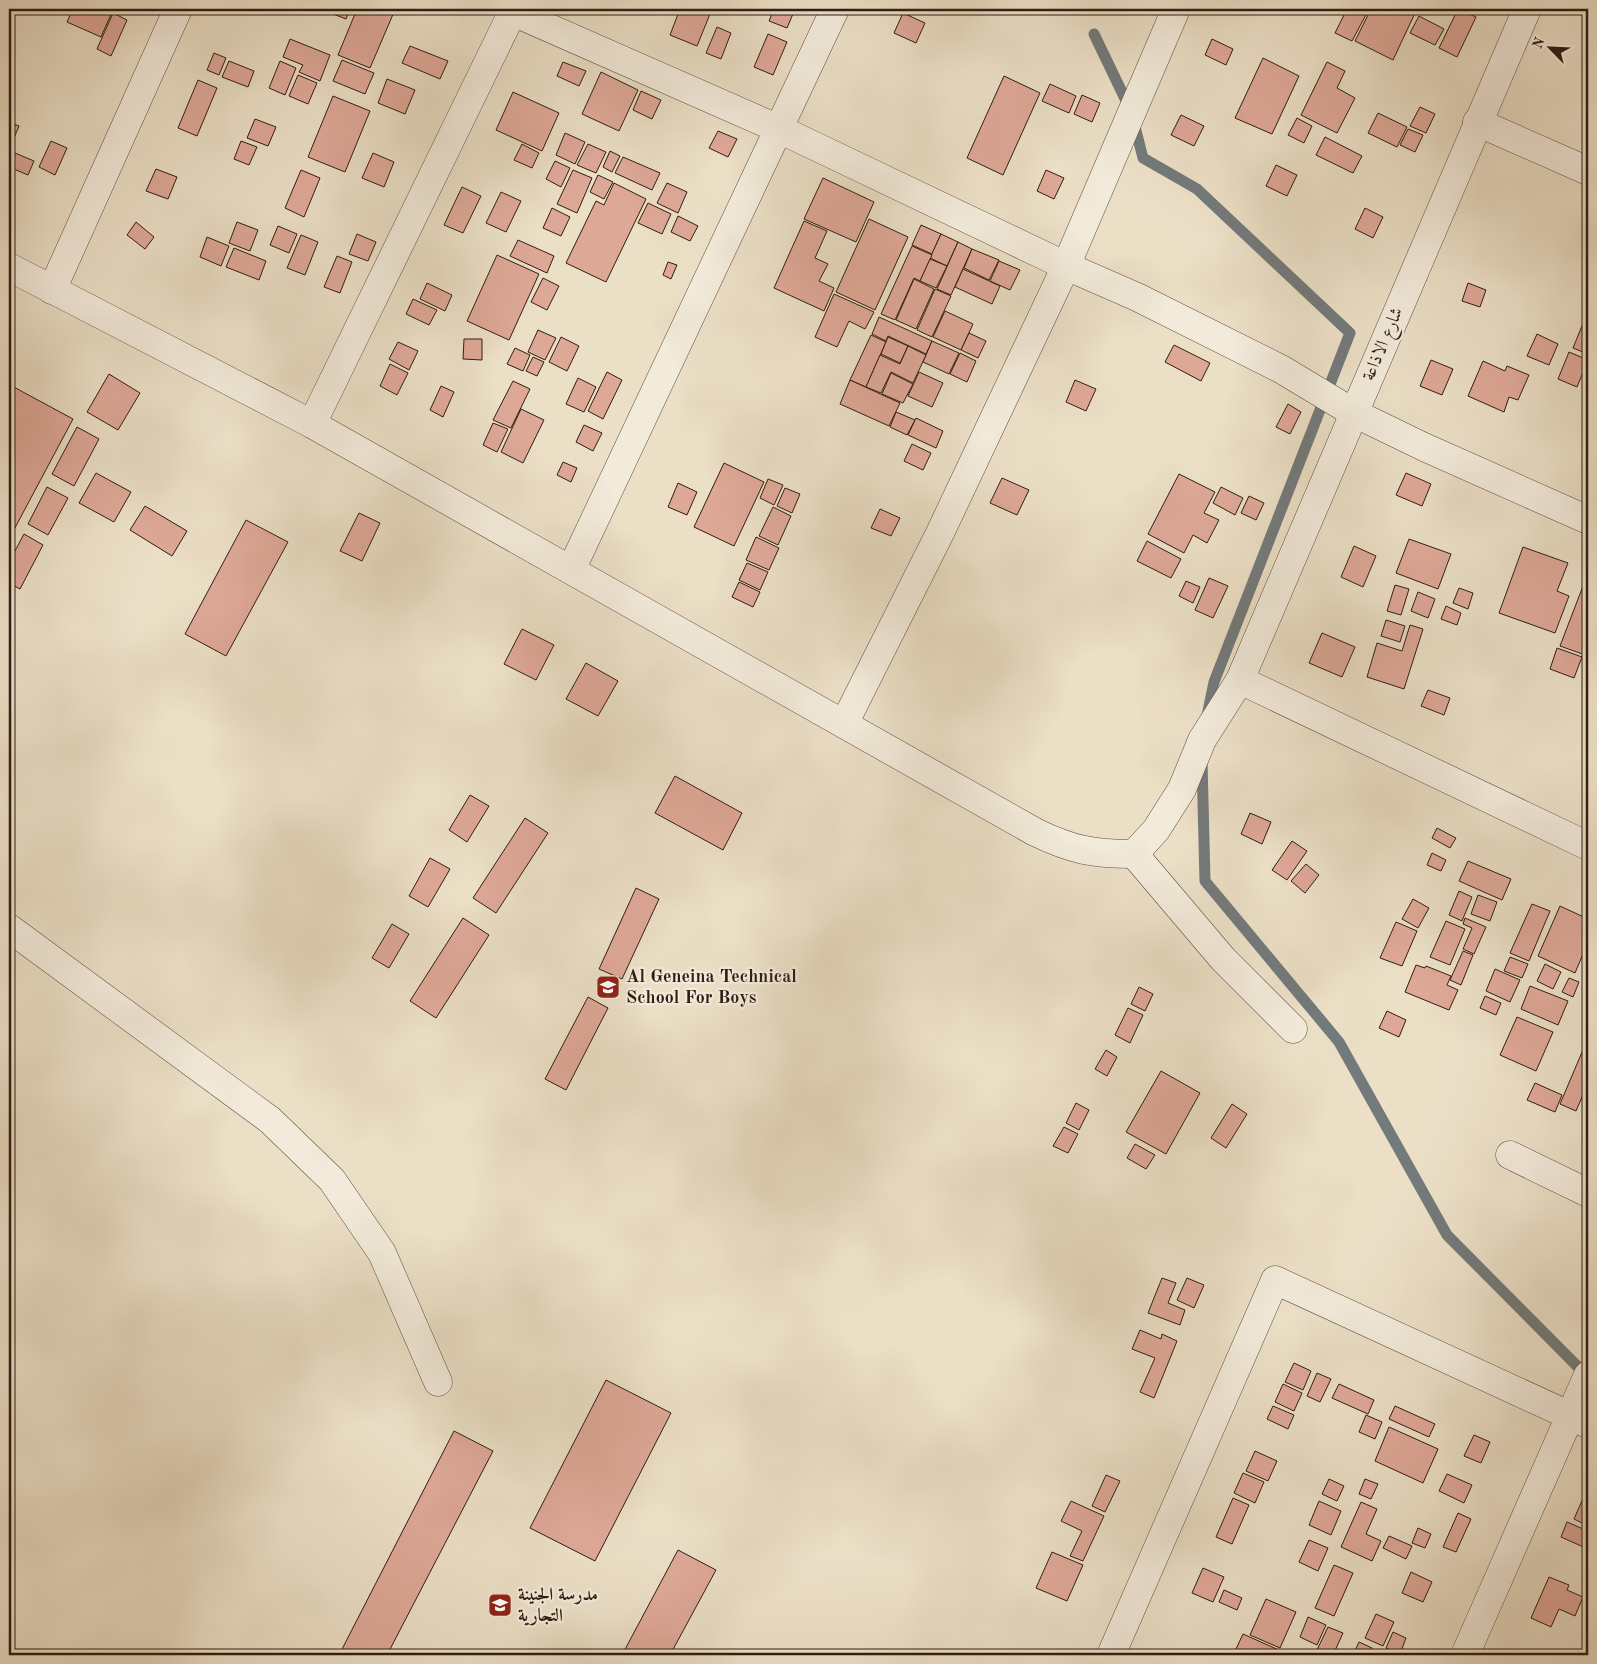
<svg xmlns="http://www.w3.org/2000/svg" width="1597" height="1664" viewBox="0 0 1597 1664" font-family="'Old Standard TT',Amiri,serif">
<rect width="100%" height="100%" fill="#ebdfc6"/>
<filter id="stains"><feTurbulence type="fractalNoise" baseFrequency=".004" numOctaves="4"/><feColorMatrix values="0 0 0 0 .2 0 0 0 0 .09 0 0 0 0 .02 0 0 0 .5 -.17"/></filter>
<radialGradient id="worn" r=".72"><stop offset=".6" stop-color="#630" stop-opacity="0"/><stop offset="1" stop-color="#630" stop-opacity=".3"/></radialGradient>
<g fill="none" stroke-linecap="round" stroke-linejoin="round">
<g stroke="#737a7b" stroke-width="11">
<polyline points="1094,34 1131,111 1143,158 1197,189 1350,333 1214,682 1207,716"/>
<polyline points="1202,761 1205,881 1339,1042 1447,1235 1587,1376"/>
</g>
</g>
<g fill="#dea897" stroke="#311c12">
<polygon points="9,9 15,9 11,18 9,17"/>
<polygon points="73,9 111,9 113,10 101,37 67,22"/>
<polygon points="329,9 350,9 346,19 328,12"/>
<polygon points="357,9 386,9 394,12 370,68 338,55"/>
<polygon points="640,9 657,9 655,15"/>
<polygon points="680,9 712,9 697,46 670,35"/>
<polygon points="774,9 795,9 787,28 769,21"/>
<polygon points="1347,9 1369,9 1352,41 1335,33"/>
<polygon points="1371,9 1412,9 1416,11 1393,60 1355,41"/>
<polygon points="1458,9 1476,17 1457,57 1439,48"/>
<polygon points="113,13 127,20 111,56 97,49"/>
<polygon points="903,13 925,23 916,43 894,33"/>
<polygon points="1419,16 1444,29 1435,45 1410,33"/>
<polygon points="717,27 731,33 721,59 706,53"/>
<polygon points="768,34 787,42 773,75 754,67"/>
<polygon points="290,39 330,55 320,81 299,72 303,65 283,57"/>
<polygon points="1212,39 1233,49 1226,65 1205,55"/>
<polygon points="410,46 448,61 440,79 402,63"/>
<polygon points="214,53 226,58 219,75 207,70"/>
<polygon points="1263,58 1299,76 1272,134 1235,118"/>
<polygon points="342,60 374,73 365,94 333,81"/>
<polygon points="229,61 254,71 248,87 222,77"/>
<polygon points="280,61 296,68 285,95 269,88"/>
<polygon points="563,62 586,71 579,86 557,76"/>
<polygon points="1327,62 1345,71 1337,88 1355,98 1337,133 1301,115"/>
<polygon points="601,72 638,90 619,131 582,114"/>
<polygon points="298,75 317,83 308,104 289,96"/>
<polygon points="1004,76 1040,93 1003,175 967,158"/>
<polygon points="387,79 415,90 405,114 378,103"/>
<polygon points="198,80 217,88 197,136 178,128"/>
<polygon points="1050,84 1076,96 1069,113 1042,101"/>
<polygon points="641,91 661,100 652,119 633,110"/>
<polygon points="513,92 559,113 542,151 496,130"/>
<polygon points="1082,95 1100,103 1092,122 1074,114"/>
<polygon points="333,96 370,111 345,172 308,157"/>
<polygon points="1420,107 1435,114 1426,133 1410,126"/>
<polygon points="1378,113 1407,127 1397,147 1368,133"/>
<polygon points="1181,115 1204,126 1194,146 1171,135"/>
<polygon points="1297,118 1312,126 1304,143 1288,135"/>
<polygon points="255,119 276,127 268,146 247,138"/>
<polygon points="9,122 19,126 9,150"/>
<polygon points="1408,129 1423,135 1415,152 1400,145"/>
<polygon points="718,131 737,139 728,157 709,148"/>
<polygon points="565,133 585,142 575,164 556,155"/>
<polygon points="1325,137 1362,156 1353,173 1316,155"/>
<polygon points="51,141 67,148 55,175 39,167"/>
<polygon points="241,141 257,147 249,165 234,159"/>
<polygon points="522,144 539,153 532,168 514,160"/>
<polygon points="588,144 606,152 596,173 577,165"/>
<polygon points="610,151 620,156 612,172 603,167"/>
<polygon points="15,153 34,161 28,175 9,167"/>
<polygon points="373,153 394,162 384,187 362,178"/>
<polygon points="623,157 660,173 652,190 615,173"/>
<polygon points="555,161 570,168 561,187 546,179"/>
<polygon points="1276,165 1297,175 1287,196 1266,186"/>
<polygon points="156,169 177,177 168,199 146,191"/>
<polygon points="301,170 320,178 304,217 285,208"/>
<polygon points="573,170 592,178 577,213 557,204"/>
<polygon points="1046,170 1064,178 1054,199 1037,191"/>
<polygon points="598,175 613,182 604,199 590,192"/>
<polygon points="823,178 874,202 856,242 804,219"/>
<polygon points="614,183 646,199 606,282 566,263 596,201 604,205"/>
<polygon points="667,183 687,192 678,213 657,203"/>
<polygon points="462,187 481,196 463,233 444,225"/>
<polygon points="501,192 521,201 506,232 486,223"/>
<polygon points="648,203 671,214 662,234 638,223"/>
<polygon points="552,208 570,217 561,236 543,228"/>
<polygon points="1365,208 1383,217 1373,238 1355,229"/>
<polygon points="678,216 698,226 690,241 671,232"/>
<polygon points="869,219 908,237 875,310 836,292"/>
<polygon points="804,221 827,231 815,258 828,264 819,281 834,288 824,311 774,288"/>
<polygon points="136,222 154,237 145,249 127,235"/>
<polygon points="237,222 258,230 250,251 229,243"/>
<polygon points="921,225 941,234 932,254 912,245"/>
<polygon points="278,226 297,234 289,253 270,245"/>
<polygon points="357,234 376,242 368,261 349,254"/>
<polygon points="941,234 958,242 947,266 930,258"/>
<polygon points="301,235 318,242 305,275 287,268"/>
<polygon points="207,237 229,246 221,266 200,257"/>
<polygon points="518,240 554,256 547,273 510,256"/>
<polygon points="958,242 972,249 951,295 937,289"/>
<polygon points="912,246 932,255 920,281 914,278 895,320 881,314"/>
<polygon points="234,248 266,261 259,280 226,267"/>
<polygon points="972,249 999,260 989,280 964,268"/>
<polygon points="497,255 539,274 509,340 467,321"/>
<polygon points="337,256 352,262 340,293 324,287"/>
<polygon points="930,259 947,266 936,288 920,281"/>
<polygon points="999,261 1020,270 1010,290 990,281"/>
<polygon points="668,262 677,265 671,279 663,275"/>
<polygon points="963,269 1000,286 992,304 955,287"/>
<polygon points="543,278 559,286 547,310 531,302"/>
<polygon points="914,279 934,289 916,329 896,320"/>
<polygon points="427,283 452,295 445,311 420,299"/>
<polygon points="1468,283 1486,290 1480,307 1462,301"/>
<polygon points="935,289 951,296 932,337 917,330"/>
<polygon points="834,294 874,312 865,329 849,321 837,347 815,337"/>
<polygon points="413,299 437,310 429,325 406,314"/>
<polygon points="945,311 973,324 961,350 933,337"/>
<polygon points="1588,311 1588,354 1573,348"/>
<polygon points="879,317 932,341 926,354 888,336 886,341 872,334"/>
<polygon points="538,330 556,338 545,360 528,352"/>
<polygon points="969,333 986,341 978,358 961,350"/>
<polygon points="1537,334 1558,344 1549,365 1527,356"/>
<polygon points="871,335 886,342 866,387 850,380"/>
<polygon points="561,337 579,346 567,371 549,362"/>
<polygon points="888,337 908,346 900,363 881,354"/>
<polygon points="464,339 482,339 482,360 463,359"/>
<polygon points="932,341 959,353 949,374 923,362"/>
<polygon points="398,342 418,351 409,370 389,359"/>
<polygon points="1174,345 1210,363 1201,381 1165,362"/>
<polygon points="908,346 926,355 913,383 891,372 881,393 866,387 880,355 900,364"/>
<polygon points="515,348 530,355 523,371 507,364"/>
<polygon points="1569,352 1588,360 1577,387 1558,379"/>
<polygon points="960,353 976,361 967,382 950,374"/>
<polygon points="533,357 544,362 537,376 526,371"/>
<polygon points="1431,360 1453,369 1442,395 1420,386"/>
<polygon points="1483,361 1505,371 1507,366 1529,375 1518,400 1509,397 1504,412 1468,396"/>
<polygon points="390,364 408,373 397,395 380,386"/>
<polygon points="607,372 622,380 603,419 588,411"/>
<polygon points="919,372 943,383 932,407 908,396"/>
<polygon points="891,373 913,384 903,403 882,394"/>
<polygon points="109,374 140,393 118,430 87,412"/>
<polygon points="578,378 596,387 584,412 566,404"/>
<polygon points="850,380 900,403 889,426 840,404"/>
<polygon points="1075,380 1096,389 1086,411 1066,402"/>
<polygon points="513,381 530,389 511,428 493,420"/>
<polygon points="10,385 73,419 9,539 9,386"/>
<polygon points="441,386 454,392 443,417 430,410"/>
<polygon points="1288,404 1301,412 1290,434 1276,427"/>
<polygon points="521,409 544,420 523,463 501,452"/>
<polygon points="896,412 915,420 907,435 890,427"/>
<polygon points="916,418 943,431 936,448 908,435"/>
<polygon points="493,423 508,429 497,452 483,445"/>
<polygon points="584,425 602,433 593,451 576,442"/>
<polygon points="77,427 99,439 74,486 52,474"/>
<polygon points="912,444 931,453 923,470 904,461"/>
<polygon points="563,462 577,468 571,482 557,475"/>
<polygon points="724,463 764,482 734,546 694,527"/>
<polygon points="96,473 131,492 114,522 79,503"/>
<polygon points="1406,473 1431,484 1422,506 1396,495"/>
<polygon points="1179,474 1215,492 1204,513 1219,520 1207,543 1193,535 1184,553 1148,534"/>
<polygon points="1002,478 1029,490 1017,515 990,503"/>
<polygon points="768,479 783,485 774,505 760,498"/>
<polygon points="678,483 697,492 687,515 668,507"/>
<polygon points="47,487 68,498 48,535 28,524"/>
<polygon points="1221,487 1243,498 1235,515 1213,503"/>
<polygon points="785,488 800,494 792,513 777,506"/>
<polygon points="1249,496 1264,503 1256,520 1241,513"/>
<polygon points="145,506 187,531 172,556 130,530"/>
<polygon points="773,507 791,516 778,545 759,536"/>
<polygon points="880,509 900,518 891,536 871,528"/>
<polygon points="359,513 380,523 362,561 340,551"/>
<polygon points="246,520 288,542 226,656 185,634"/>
<polygon points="24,534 43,545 20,589 9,583 9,562"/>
<polygon points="756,537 779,548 769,570 746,560"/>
<polygon points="1409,539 1451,554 1438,589 1396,573"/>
<polygon points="1147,541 1181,559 1171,578 1137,561"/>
<polygon points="1354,546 1376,556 1363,587 1341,577"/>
<polygon points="1523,547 1568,563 1557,591 1569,596 1555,633 1499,613"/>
<polygon points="747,563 768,572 760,590 739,580"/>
<polygon points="1588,573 1588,656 1560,646"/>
<polygon points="1209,578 1228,586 1213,618 1195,610"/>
<polygon points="1186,581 1200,587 1193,603 1179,596"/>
<polygon points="739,582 760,592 753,607 732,597"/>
<polygon points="1395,585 1409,589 1401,615 1387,611"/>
<polygon points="1459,588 1473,593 1468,609 1453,603"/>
<polygon points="1418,592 1435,599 1428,618 1411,611"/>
<polygon points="1446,606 1461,613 1457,625 1441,619"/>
<polygon points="1386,620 1405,626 1400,642 1381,636"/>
<polygon points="1410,625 1423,629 1404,689 1367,677 1377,643 1402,651"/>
<polygon points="522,629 554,645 536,680 504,664"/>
<polygon points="1322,633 1355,647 1342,677 1309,663"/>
<polygon points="1557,648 1582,657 1574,678 1550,669"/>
<polygon points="586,663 618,681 598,716 566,699"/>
<polygon points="1428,690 1450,698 1444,715 1421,706"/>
<polygon points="675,776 742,813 723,850 655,813"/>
<polygon points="470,795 489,806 467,842 449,830"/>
<polygon points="1250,813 1271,822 1262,844 1241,834"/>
<polygon points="525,818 548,833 496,913 473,898"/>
<polygon points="1437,828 1456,838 1450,848 1432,838"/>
<polygon points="1292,841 1307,851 1287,880 1272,870"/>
<polygon points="1432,853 1446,860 1441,871 1427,865"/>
<polygon points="430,858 450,869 428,907 409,896"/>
<polygon points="1468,861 1511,879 1502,900 1459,881"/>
<polygon points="1306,864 1319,875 1305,893 1291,881"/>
<polygon points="636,888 659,899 622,979 599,969"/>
<polygon points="1459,891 1472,897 1462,921 1449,915"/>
<polygon points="1478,895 1497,902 1490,921 1471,914"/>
<polygon points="1413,899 1429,908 1418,928 1402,919"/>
<polygon points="1532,904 1550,911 1529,961 1510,953"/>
<polygon points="1560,906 1588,919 1588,942 1575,973 1538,956"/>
<polygon points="463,918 489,935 436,1018 410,1001"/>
<polygon points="1465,918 1486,927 1474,954 1463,949 1472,928 1463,924"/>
<polygon points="1446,921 1465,929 1450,965 1430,957"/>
<polygon points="1396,922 1417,931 1402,966 1380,958"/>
<polygon points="392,924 409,934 389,968 372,958"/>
<polygon points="1463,951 1473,955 1461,985 1450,980"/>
<polygon points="1510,957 1528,964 1522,978 1504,971"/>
<polygon points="1545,964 1561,972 1553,989 1537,981"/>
<polygon points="1416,965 1425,968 1426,966 1451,976 1447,985 1458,990 1449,1010 1405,992"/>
<polygon points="1495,969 1520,980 1510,1002 1486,991"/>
<polygon points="1569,978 1579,982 1573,997 1562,992"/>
<polygon points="1530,986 1568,1001 1558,1025 1521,1009"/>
<polygon points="1139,987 1153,994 1145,1011 1131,1004"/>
<polygon points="1485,996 1501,1003 1496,1015 1480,1008"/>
<polygon points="588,997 608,1008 566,1090 545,1079"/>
<polygon points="1128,1008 1143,1015 1130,1043 1115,1035"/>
<polygon points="1387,1011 1406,1020 1399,1037 1379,1028"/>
<polygon points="1517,1017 1553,1032 1536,1071 1500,1055"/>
<polygon points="1588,1038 1588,1083 1576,1111 1560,1104"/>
<polygon points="1106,1050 1117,1057 1107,1076 1095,1069"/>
<polygon points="1161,1071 1200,1093 1166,1154 1126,1132"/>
<polygon points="1535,1083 1562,1095 1555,1112 1527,1100"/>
<polygon points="1076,1103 1089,1110 1079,1130 1066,1123"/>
<polygon points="1232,1104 1247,1114 1226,1148 1211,1138"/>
<polygon points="1064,1127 1078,1134 1068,1153 1053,1146"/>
<polygon points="1135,1144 1155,1155 1146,1169 1127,1158"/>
<polygon points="1162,1278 1176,1283 1168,1303 1185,1310 1180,1325 1148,1313"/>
<polygon points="1187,1278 1204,1285 1194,1308 1177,1300"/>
<polygon points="1140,1330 1161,1339 1162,1334 1177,1341 1154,1398 1140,1392 1155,1358 1132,1349"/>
<polygon points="1294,1363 1311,1371 1303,1390 1285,1382"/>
<polygon points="1317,1373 1331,1379 1320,1402 1307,1396"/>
<polygon points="606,1380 671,1413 595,1561 530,1528"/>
<polygon points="1283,1384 1302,1393 1294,1411 1275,1402"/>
<polygon points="1339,1384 1374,1400 1368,1414 1332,1398"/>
<polygon points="1273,1406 1294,1415 1288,1429 1267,1419"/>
<polygon points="1395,1406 1435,1424 1429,1437 1389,1419"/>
<polygon points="1366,1415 1382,1422 1375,1439 1359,1432"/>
<polygon points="1389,1427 1438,1449 1423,1483 1375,1461"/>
<polygon points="454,1431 493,1451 387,1655 339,1655"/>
<polygon points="1474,1435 1490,1442 1481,1463 1464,1456"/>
<polygon points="1255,1451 1277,1461 1268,1481 1246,1471"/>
<polygon points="1243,1473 1264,1482 1255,1503 1234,1493"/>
<polygon points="1447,1474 1472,1485 1464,1503 1439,1491"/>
<polygon points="1106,1475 1120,1481 1105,1512 1092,1506"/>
<polygon points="1329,1479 1344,1486 1337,1501 1322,1494"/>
<polygon points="1365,1479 1378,1484 1371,1499 1359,1494"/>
<polygon points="1588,1487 1588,1526 1574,1519"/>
<polygon points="1233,1498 1249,1505 1232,1544 1216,1537"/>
<polygon points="1071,1501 1104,1516 1083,1561 1070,1556 1082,1531 1061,1521"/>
<polygon points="1319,1501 1341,1511 1331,1535 1309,1525"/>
<polygon points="1361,1502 1377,1509 1366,1534 1381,1541 1372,1561 1341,1547"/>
<polygon points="1458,1513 1471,1519 1456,1552 1443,1547"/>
<polygon points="1567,1522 1588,1531 1588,1549 1561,1537"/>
<polygon points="1418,1528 1431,1534 1425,1548 1412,1543"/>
<polygon points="1389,1536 1412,1546 1406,1559 1383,1548"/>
<polygon points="1309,1540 1328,1548 1318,1571 1299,1562"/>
<polygon points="678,1550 716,1570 670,1655 622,1655"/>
<polygon points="1052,1552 1083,1565 1067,1601 1036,1588"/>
<polygon points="1334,1565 1353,1573 1334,1616 1315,1608"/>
<polygon points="1203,1568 1224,1577 1213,1602 1192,1593"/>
<polygon points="1411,1572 1432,1582 1423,1602 1402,1593"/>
<polygon points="1549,1577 1569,1585 1567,1590 1583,1597 1575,1616 1559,1609 1551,1627 1531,1618"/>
<polygon points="1224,1590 1242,1598 1237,1610 1219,1602"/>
<polygon points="1266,1599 1296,1612 1280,1648 1250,1635"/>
<polygon points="1588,1605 1588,1617 1584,1615"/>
<polygon points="1376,1614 1394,1622 1383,1646 1365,1638"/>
<polygon points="1308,1617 1326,1625 1317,1645 1300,1637"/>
<polygon points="1328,1627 1343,1633 1333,1655 1323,1655 1316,1652"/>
<polygon points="1393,1632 1406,1638 1400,1654 1386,1648"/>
<polygon points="1243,1634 1281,1651 1279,1655 1250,1655 1236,1649"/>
<polygon points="1359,1642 1372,1648 1369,1655 1353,1655"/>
</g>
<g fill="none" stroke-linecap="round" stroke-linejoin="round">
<g stroke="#604d3f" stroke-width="29">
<g id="minor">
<polyline points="513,12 779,129 1066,266 1137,297 1281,369 1354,413 1424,447 1588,520"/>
<polyline points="1477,122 1588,171"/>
<path d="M9,267L312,424L1035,832C1072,850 1093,854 1134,854L1156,830L1182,789L1202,740L1240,680L1527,9"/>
<polyline points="52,290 178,9"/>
<polyline points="312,424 514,9"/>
<polyline points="571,570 835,9"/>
<polyline points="1240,680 1588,846"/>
<polyline points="844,724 940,533 1066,266 1176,9"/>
<polyline points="1134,854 1223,959 1293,1029"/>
<polyline points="9,928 270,1120 332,1180 382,1253 438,1382"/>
<polyline points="1510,1155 1588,1193"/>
<polyline points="1111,1655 1275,1280 1588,1424"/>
<polyline points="1465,1655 1588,1375"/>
</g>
</g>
<use href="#minor" stroke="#f2eada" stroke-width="28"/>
</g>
<defs>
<g id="university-square" transform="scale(1.25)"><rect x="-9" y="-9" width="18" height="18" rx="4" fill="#8f2418" stroke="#f2eada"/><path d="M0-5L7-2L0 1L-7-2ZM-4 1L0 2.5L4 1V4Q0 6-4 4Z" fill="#fff"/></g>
</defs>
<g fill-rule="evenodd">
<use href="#university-square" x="608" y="987"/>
<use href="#university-square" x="500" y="1605"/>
</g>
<g text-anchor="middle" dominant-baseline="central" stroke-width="4.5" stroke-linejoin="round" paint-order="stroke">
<g font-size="18" fill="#311c12" stroke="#f2eada">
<text transform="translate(1383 344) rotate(-67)">شارع الاذاعة</text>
</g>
<g font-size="18" font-weight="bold" fill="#311c12" stroke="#f2eada" text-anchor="start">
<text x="626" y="977">Al Geneina Technical<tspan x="626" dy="21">School For Boys</tspan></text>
<text x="518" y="1595">مدرسة الجنينة<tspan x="518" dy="21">التجارية</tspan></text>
</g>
</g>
<rect width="1597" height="1664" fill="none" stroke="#ebdfc6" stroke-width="30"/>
<rect x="10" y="10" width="1577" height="1644" fill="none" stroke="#311c12" stroke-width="2.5"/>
<rect x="15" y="15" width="1567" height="1634" fill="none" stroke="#311c12"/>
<g transform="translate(1550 48) rotate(294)" stroke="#f2eada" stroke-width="4" paint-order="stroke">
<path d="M0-4L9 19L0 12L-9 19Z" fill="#311c12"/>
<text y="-8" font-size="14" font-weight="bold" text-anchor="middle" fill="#311c12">N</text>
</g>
<rect width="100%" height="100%" filter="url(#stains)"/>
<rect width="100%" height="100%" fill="url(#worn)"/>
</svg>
